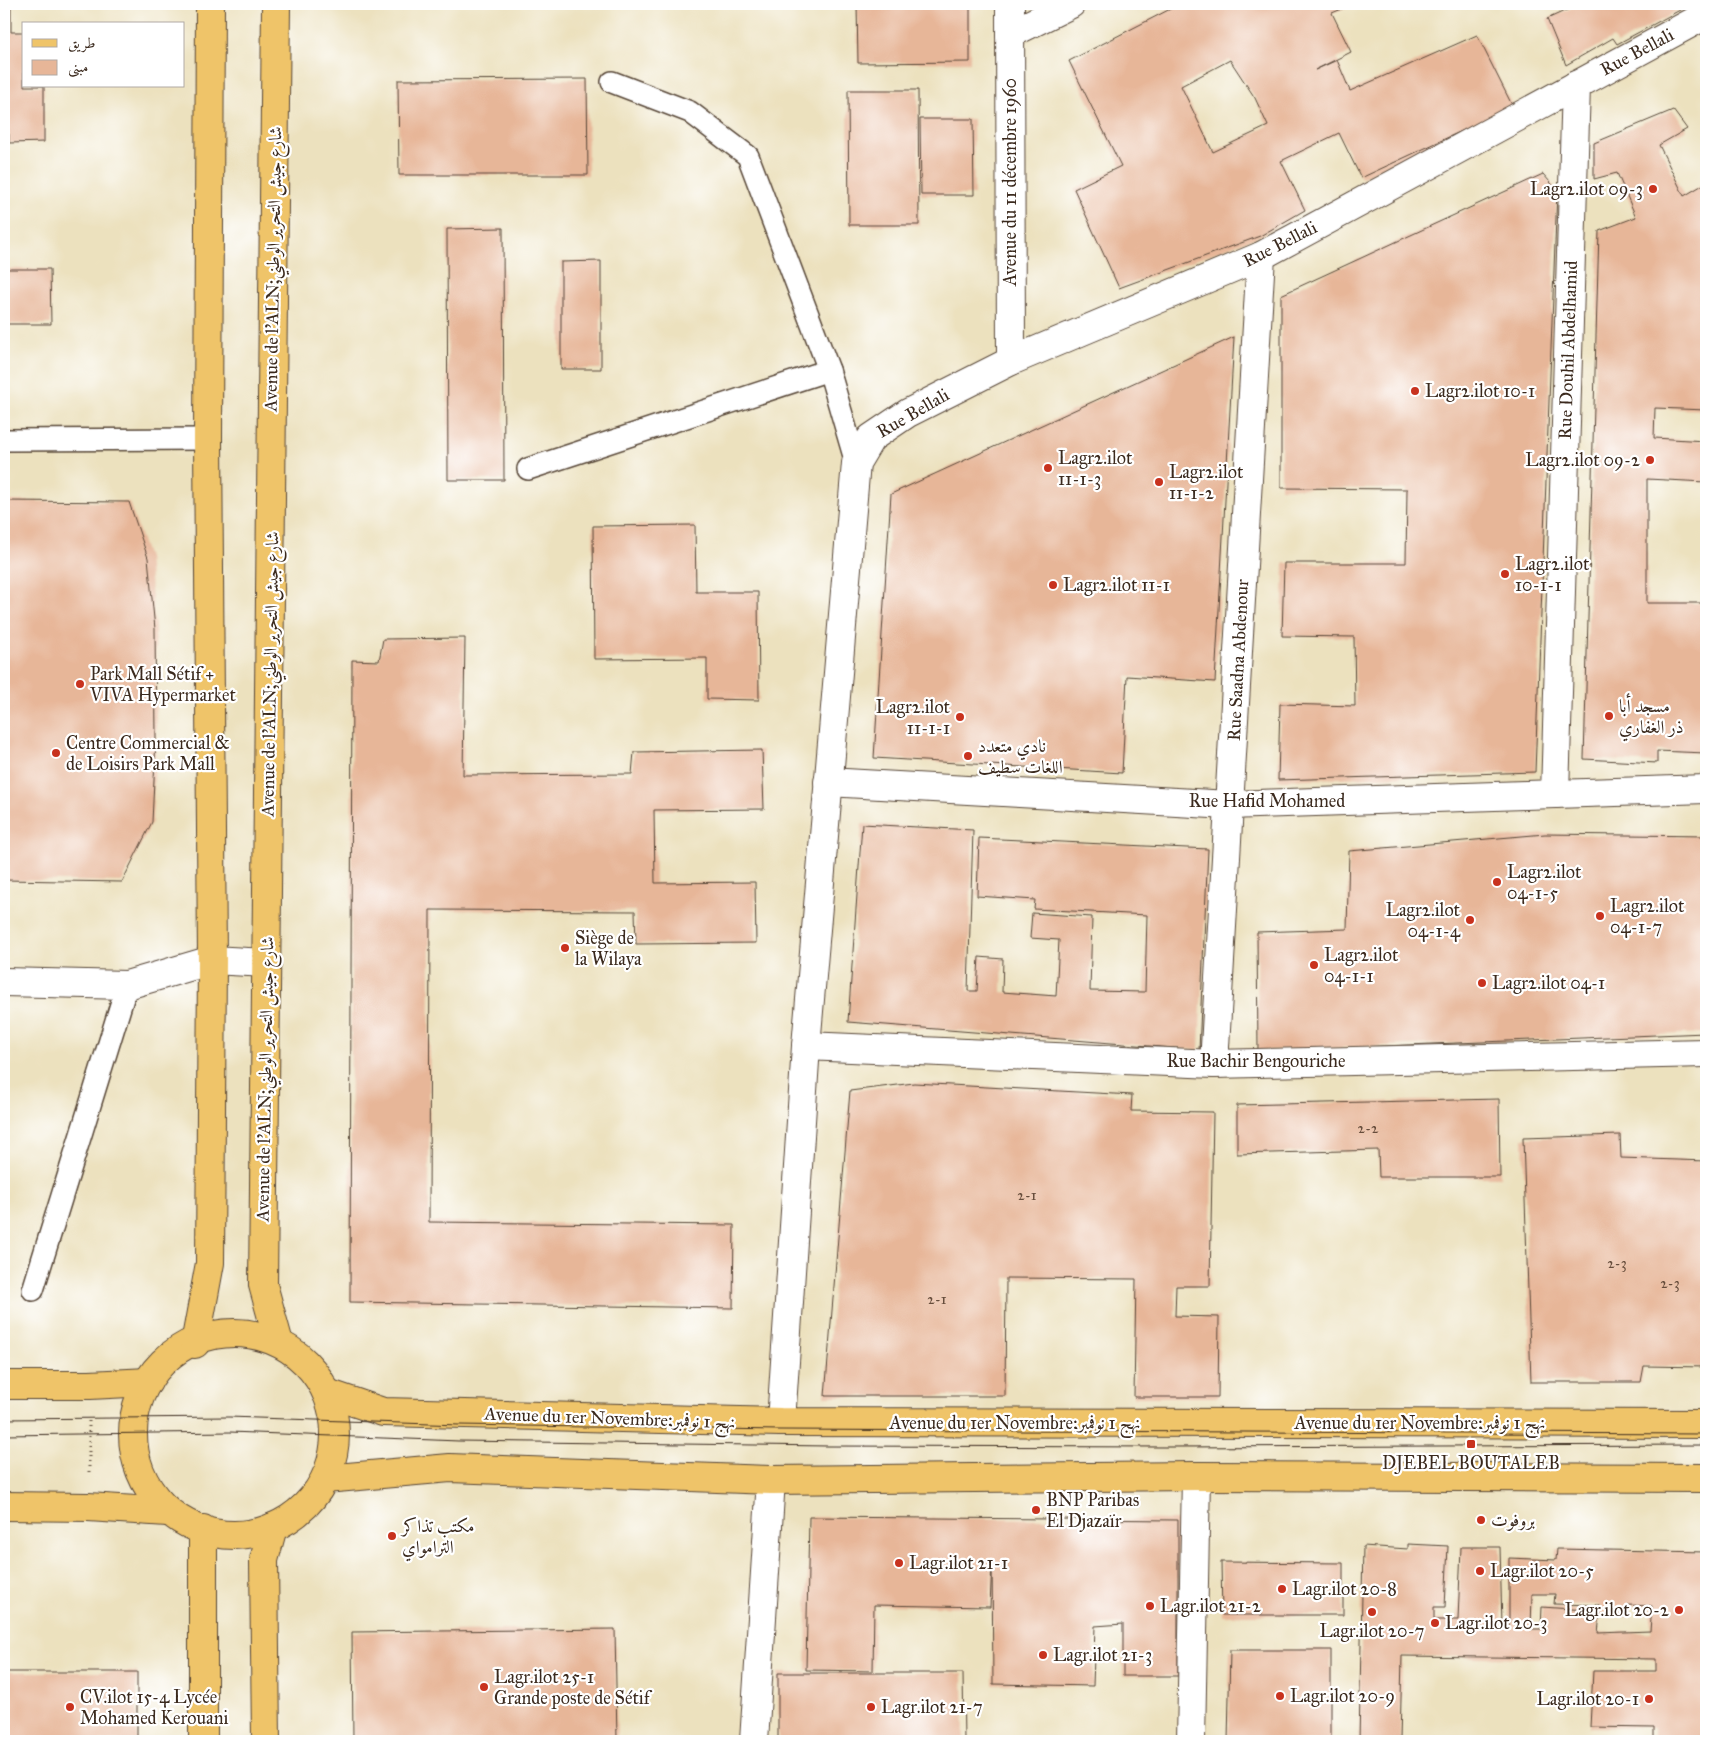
<svg xmlns="http://www.w3.org/2000/svg" width="1710" height="1745" viewBox="0 0 1710 1745" font-family="'IM FELL Great Primer',Amiri,serif">
<rect width="100%" height="100%" fill="#fff"/>
<filter id="ink" filterUnits="userSpaceOnUse"><feTurbulence type="fractalNoise" baseFrequency=".02" numOctaves="2"/><feDisplacementMap in="SourceGraphic" scale="10" xChannelSelector="R" yChannelSelector="G"/><feConvolveMatrix kernelMatrix="1 2 1 2 8 2 1 2 1" color-interpolation-filters="sRGB"/></filter>
<filter id="wash" filterUnits="userSpaceOnUse"><feTurbulence type="fractalNoise" baseFrequency=".0096" numOctaves="4" result="noise"/><feDisplacementMap in="SourceGraphic" scale="20" xChannelSelector="R" yChannelSelector="G"/><feGaussianBlur stdDeviation="1.12" result="paint"/><feColorMatrix in="noise" values="0 0 0 0 0 0 0 0 0 0 0 0 0 0 0 0 0 1.4 0 .05"/><feComposite in="paint" operator="in"/></filter>
<g filter="url(#wash)">
<rect width="100%" height="100%" fill="#ece1be"/>
<g id="blocks">
<g fill="#e7b698" fill-rule="evenodd">
<polygon points="4,4 11,4 11,32 24,32 24,86 44,86 44,142 9,143 9,134 4,134"/>
<polygon points="857,4 970,4 970,62 858,63"/>
<path d="M1180,4H1354L1332,13L1351,52L1315,70L1337,60L1350,91L1477,35L1513,107L1361,178L1339,133L1281,161L1305,210L1260,236L1119,288L1074,189L1121,166L1069,61ZM1230,60L1255,98L1268,126L1213,152L1181,86Z"/>
<polygon points="1580,4 1691,4 1617,44 1613,38 1566,65 1547,19"/>
<polygon points="587,79 588,175 399,175 398,80"/>
<polygon points="848,90 918,90 919,225 849,225"/>
<polygon points="1673,110 1687,129 1659,145 1684,196 1706,183 1706,410 1655,408 1654,438 1706,441 1706,482 1647,479 1647,603 1706,603 1706,753 1657,751 1657,763 1584,759 1599,231 1636,217 1617,173 1594,179 1594,143"/>
<polygon points="920,119 973,119 974,195 921,195"/>
<polygon points="1543,174 1557,190 1535,772 1278,780 1280,704 1355,706 1354,637 1282,636 1284,563 1406,563 1407,489 1281,488 1281,295"/>
<polygon points="503,228 504,480 448,480 447,229"/>
<polygon points="601,261 601,369 561,369 561,262"/>
<polygon points="6,269 50,269 51,324 6,324"/>
<polygon points="1234,337 1215,682 1127,676 1122,773 874,758 891,494"/>
<polygon points="4,501 129,502 148,558 155,629 156,739 152,822 122,882 4,880"/>
<polygon points="695,525 696,592 758,592 759,700 707,699 707,658 594,659 593,526"/>
<polygon points="465,638 463,775 632,774 634,752 762,750 764,809 654,810 655,883 755,882 756,943 636,944 635,911 430,910 429,1222 734,1225 733,1308 350,1302 352,660 379,661 383,639"/>
<polygon points="862,824 973,830 968,991 977,991 979,957 1003,959 1002,992 1056,996 1059,940 1030,938 1032,913 1092,917 1090,991 1145,992 1147,915 1034,909 1035,900 977,896 979,838 1208,849 1199,1050 848,1022"/>
<polygon points="1545,834 1706,836 1706,1033 1258,1051 1257,932 1347,929 1349,851"/>
<polygon points="914,1083 1132,1095 1131,1111 1213,1112 1210,1286 1176,1286 1175,1316 1219,1317 1218,1397 1134,1397 1136,1279 1006,1278 1005,1396 825,1396 850,1091"/>
<polygon points="1499,1099 1500,1177 1379,1177 1378,1150 1237,1154 1237,1105"/>
<polygon points="1620,1135 1621,1158 1706,1161 1706,1367 1644,1366 1641,1382 1531,1382 1523,1138"/>
<polygon points="809,1517 1178,1520 1178,1676 1123,1676 1123,1624 1095,1626 1093,1686 993,1684 992,1561 990,1607 874,1605 873,1671 806,1670"/>
<path d="M1408,1544L1448,1546L1445,1607H1434V1620H1458L1461,1547H1500L1502,1627H1509V1558L1556,1560L1557,1549L1706,1552V1741H1654V1728L1590,1727L1593,1671H1656V1659L1402,1656L1400,1741H1359L1363,1546L1408,1549ZM1532,1594H1555L1554,1604L1600,1605V1611L1542,1607L1541,1629H1531ZM1627,1605L1652,1606L1650,1631L1598,1633L1600,1614L1627,1617Z"/>
<polygon points="1221,1562 1343,1563 1343,1615 1222,1615"/>
<polygon points="615,1629 617,1741 353,1741 352,1632"/>
<polygon points="1230,1650 1331,1650 1331,1741 1228,1741"/>
<rect x="4" y="1672" width="133" height="69"/>
<polygon points="778,1673 963,1673 964,1741 778,1741"/>
</g>
</g>
</g>
<g filter="url(#ink)">
<use href="#blocks" fill-opacity="0" stroke="#564536" stroke-width="1"/>
<g fill="none" stroke-linecap="round" stroke-linejoin="round">
<g stroke="#564536" stroke-width="24">
<g id="service">
<polyline points="612,82 690,112 748,156 829,370 856,463"/>
<polyline points="4,440 208,439"/>
<polyline points="528,469 829,370"/>
<polyline points="33,1290 127,985"/>
</g>
</g>
<g stroke="#564536" stroke-width="30">
<g id="minor">
<polyline points="1010,34 1071,4"/>
<polyline points="1011,361 1261,256 1706,15"/>
<polyline points="828,782 1229,805 1706,789"/>
<polyline points="1555,794 1576,85"/>
<polyline points="4,982 127,985 212,960 267,963"/>
<polyline points="806,1046 1214,1064 1706,1053"/>
<polyline points="1214,1064 1261,256"/>
<polyline points="1191,1741 1196,1476"/>
</g>
</g>
<g stroke="#564536" stroke-width="30">
<g id="tertiary">
<polyline points="781,1422 806,1046 856,463 871,438 908,413 1011,361 1010,4"/>
<polyline points="754,1741 771,1480"/>
</g>
</g>
<g stroke="#564536" stroke-width="30">
<g id="primary">
<polyline points="276,4 263,1285 279,1343"/>
<circle cx="234" cy="1434" r="101"/>
<polyline points="195,1344 210,1263 212,960 208,439 210,4"/>
<polyline points="4,1385 90,1385 148,1382"/>
<polyline points="327,1393 383,1412 781,1422 1706,1424"/>
<polyline points="325,1479 450,1468 771,1480 1196,1476 1706,1478"/>
<polyline points="4,1506 88,1507 168,1512"/>
<polyline points="203,1529 203,1741"/>
<polyline points="266,1741 264,1560 273,1527"/>
</g>
</g>
<polyline stroke="#564536" stroke-width="3" stroke-dasharray="1 4" stroke-linecap="butt" points="89,1472 89,1419"/>
<use href="#service" stroke="#fff" stroke-width="21"/>
<use href="#minor" stroke="#fff" stroke-width="28"/>
<use href="#tertiary" stroke="#fff" stroke-width="28"/>
<use href="#primary" stroke="#efc469" stroke-width="28"/>
<g stroke="#3b2a1e" stroke-width="1">
<polyline points="4,1419 229,1417 459,1425 780,1430 1706,1434"/>
<polyline points="4,1435 230,1432 459,1441 828,1446 1169,1447 1706,1445"/>
</g>
</g>
</g>
<g fill="#c8321e" stroke="#fff" stroke-width="2">
<circle cx="1653" cy="189" r="5"/>
<circle cx="1415" cy="391" r="5"/>
<circle cx="1650" cy="460" r="5"/>
<circle cx="1048" cy="468" r="5"/>
<circle cx="1159" cy="482" r="5"/>
<circle cx="1505" cy="574" r="5"/>
<circle cx="1053" cy="585" r="5"/>
<circle cx="80" cy="684" r="5"/>
<circle cx="1609" cy="716" r="5"/>
<circle cx="960" cy="717" r="5"/>
<circle cx="56" cy="753" r="5"/>
<circle cx="968" cy="756" r="5"/>
<circle cx="1497" cy="882" r="5"/>
<circle cx="1600" cy="916" r="5"/>
<circle cx="1470" cy="920" r="5"/>
<circle cx="565" cy="948" r="5"/>
<circle cx="1314" cy="965" r="5"/>
<circle cx="1482" cy="983" r="5"/>
<rect x="1466" y="1439" width="10" height="10" rx="2.5"/>
<circle cx="1036" cy="1510" r="5"/>
<circle cx="1481" cy="1520" r="5"/>
<circle cx="392" cy="1536" r="5"/>
<circle cx="899" cy="1563" r="5"/>
<circle cx="1480" cy="1571" r="5"/>
<circle cx="1282" cy="1589" r="5"/>
<circle cx="1150" cy="1606" r="5"/>
<circle cx="1679" cy="1610" r="5"/>
<circle cx="1372" cy="1612" r="5"/>
<circle cx="1435" cy="1623" r="5"/>
<circle cx="1043" cy="1655" r="5"/>
<circle cx="484" cy="1687" r="5"/>
<circle cx="1280" cy="1696" r="5"/>
<circle cx="1649" cy="1699" r="5"/>
<circle cx="70" cy="1707" r="5"/>
<circle cx="871" cy="1707" r="5"/>
</g>
<g text-anchor="middle" dominant-baseline="central" stroke-width="4.5" stroke-linejoin="round" paint-order="stroke">
<g font-size="15" fill="#664d3c">
<text x="1368" y="1128">2-2</text>
<text x="1027" y="1195">2-1</text>
<text x="1617" y="1263">2-3</text>
<text x="1670" y="1283">2-3</text>
<text x="937" y="1299">2-1</text>
</g>
<g font-size="18" fill="#3b2a1e" stroke="#fff">
<text transform="translate(1637 52) rotate(-28)">Rue Bellali</text>
<text transform="translate(1010 182) rotate(-90)">Avenue du 11 décembre 1960</text>
<text transform="translate(1280 244) rotate(-27)">Rue Bellali</text>
<text transform="translate(273 269) rotate(-89)">Avenue de l'ALN;شارع جيش التحرير الوطني</text>
<text transform="translate(1568 350) rotate(-88)">Rue Douhil Abdelhamid</text>
<text transform="translate(913 413) rotate(-30)">Rue Bellali</text>
<text transform="translate(1238 660) rotate(-87)">Rue Saadna Abdenour</text>
<text transform="translate(270 674) rotate(-89)">Avenue de l'ALN;شارع جيش التحرير الوطني</text>
<text x="1267" y="801">Rue Hafid Mohamed</text>
<text x="1256" y="1061">Rue Bachir Bengouriche</text>
<text transform="translate(265 1079) rotate(-89)">Avenue de l'ALN;شارع جيش التحرير الوطني</text>
<text transform="translate(610 1418) rotate(2)">Avenue du 1er Novembre;نهج 1 نوفمبر</text>
<text x="1015" y="1423">Avenue du 1er Novembre;نهج 1 نوفمبر</text>
<text x="1420" y="1423">Avenue du 1er Novembre;نهج 1 نوفمبر</text>
</g>
<g font-size="18" fill="#3b2a1e" stroke="#fff" text-anchor="start">
<text x="1643" y="189" text-anchor="end">Lagr2.ilot 09-3</text>
<text x="1425" y="391">Lagr2.ilot 10-1</text>
<text x="1058" y="458">Lagr2.ilot<tspan x="1058" dy="21">11-1-3</tspan></text>
<text x="1640" y="460" text-anchor="end">Lagr2.ilot 09-2</text>
<text x="1169" y="472">Lagr2.ilot<tspan x="1169" dy="21">11-1-2</tspan></text>
<text x="1515" y="564">Lagr2.ilot<tspan x="1515" dy="21">10-1-1</tspan></text>
<text x="1063" y="585">Lagr2.ilot 11-1</text>
<text x="90" y="674">Park Mall Sétif +<tspan x="90" dy="21">VIVA Hypermarket</tspan></text>
<text x="1619" y="706">مسجد أبا<tspan x="1619" dy="21">ذر الغفاري</tspan></text>
<text x="950" y="707" text-anchor="end">Lagr2.ilot<tspan x="950" dy="21">11-1-1</tspan></text>
<text x="66" y="743">Centre Commercial &amp;<tspan x="66" dy="21">de Loisirs Park Mall</tspan></text>
<text x="978" y="746">نادي متعدد<tspan x="978" dy="21">اللغات سطيف</tspan></text>
<text x="1507" y="872">Lagr2.ilot<tspan x="1507" dy="21">04-1-5</tspan></text>
<text x="1610" y="906">Lagr2.ilot<tspan x="1610" dy="21">04-1-7</tspan></text>
<text x="1460" y="910" text-anchor="end">Lagr2.ilot<tspan x="1460" dy="21">04-1-4</tspan></text>
<text x="575" y="938">Siège de<tspan x="575" dy="21">la Wilaya</tspan></text>
<text x="1324" y="955">Lagr2.ilot<tspan x="1324" dy="21">04-1-1</tspan></text>
<text x="1492" y="983">Lagr2.ilot 04-1</text>
<text x="1471" y="1463" text-anchor="middle">DJEBEL BOUTALEB</text>
<text x="1046" y="1500">BNP Paribas<tspan x="1046" dy="21">El Djazaïr</tspan></text>
<text x="1491" y="1520">بروفوت</text>
<text x="402" y="1526">مكتب تذاكر<tspan x="402" dy="21">الترامواي</tspan></text>
<text x="909" y="1563">Lagr.ilot 21-1</text>
<text x="1490" y="1571">Lagr.ilot 20-5</text>
<text x="1292" y="1589">Lagr.ilot 20-8</text>
<text x="1160" y="1606">Lagr.ilot 21-2</text>
<text x="1669" y="1610" text-anchor="end">Lagr.ilot 20-2</text>
<text x="1445" y="1623">Lagr.ilot 20-3</text>
<text x="1372" y="1631" text-anchor="middle">Lagr.ilot 20-7</text>
<text x="1053" y="1655">Lagr.ilot 21-3</text>
<text x="494" y="1677">Lagr.ilot 25-1<tspan x="494" dy="21">Grande poste de Sétif</tspan></text>
<text x="1290" y="1696">Lagr.ilot 20-9</text>
<text x="80" y="1697">CV.ilot 15-4 Lycée<tspan x="80" dy="21">Mohamed Kerouani</tspan></text>
<text x="1639" y="1699" text-anchor="end">Lagr.ilot 20-1</text>
<text x="881" y="1707">Lagr.ilot 21-7</text>
</g>
</g>
<rect width="1710" height="1745" fill="none" stroke="#fff" stroke-width="20"/>
<rect x="22" y="22" width="162" height="65" fill="#ffffff" stroke="#b1aaa5"/>
<rect x="32" y="39" width="25" height="8" fill="#efc469" stroke="#b1aaa5"/>
<text x="68" y="48" font-size="15" fill="#3b2a1e">طريق</text>
<rect x="32" y="60" width="25" height="15" fill="#e7b698" stroke="#b1aaa5"/>
<text x="68" y="72" font-size="15" fill="#3b2a1e">مبنى</text>
</svg>
